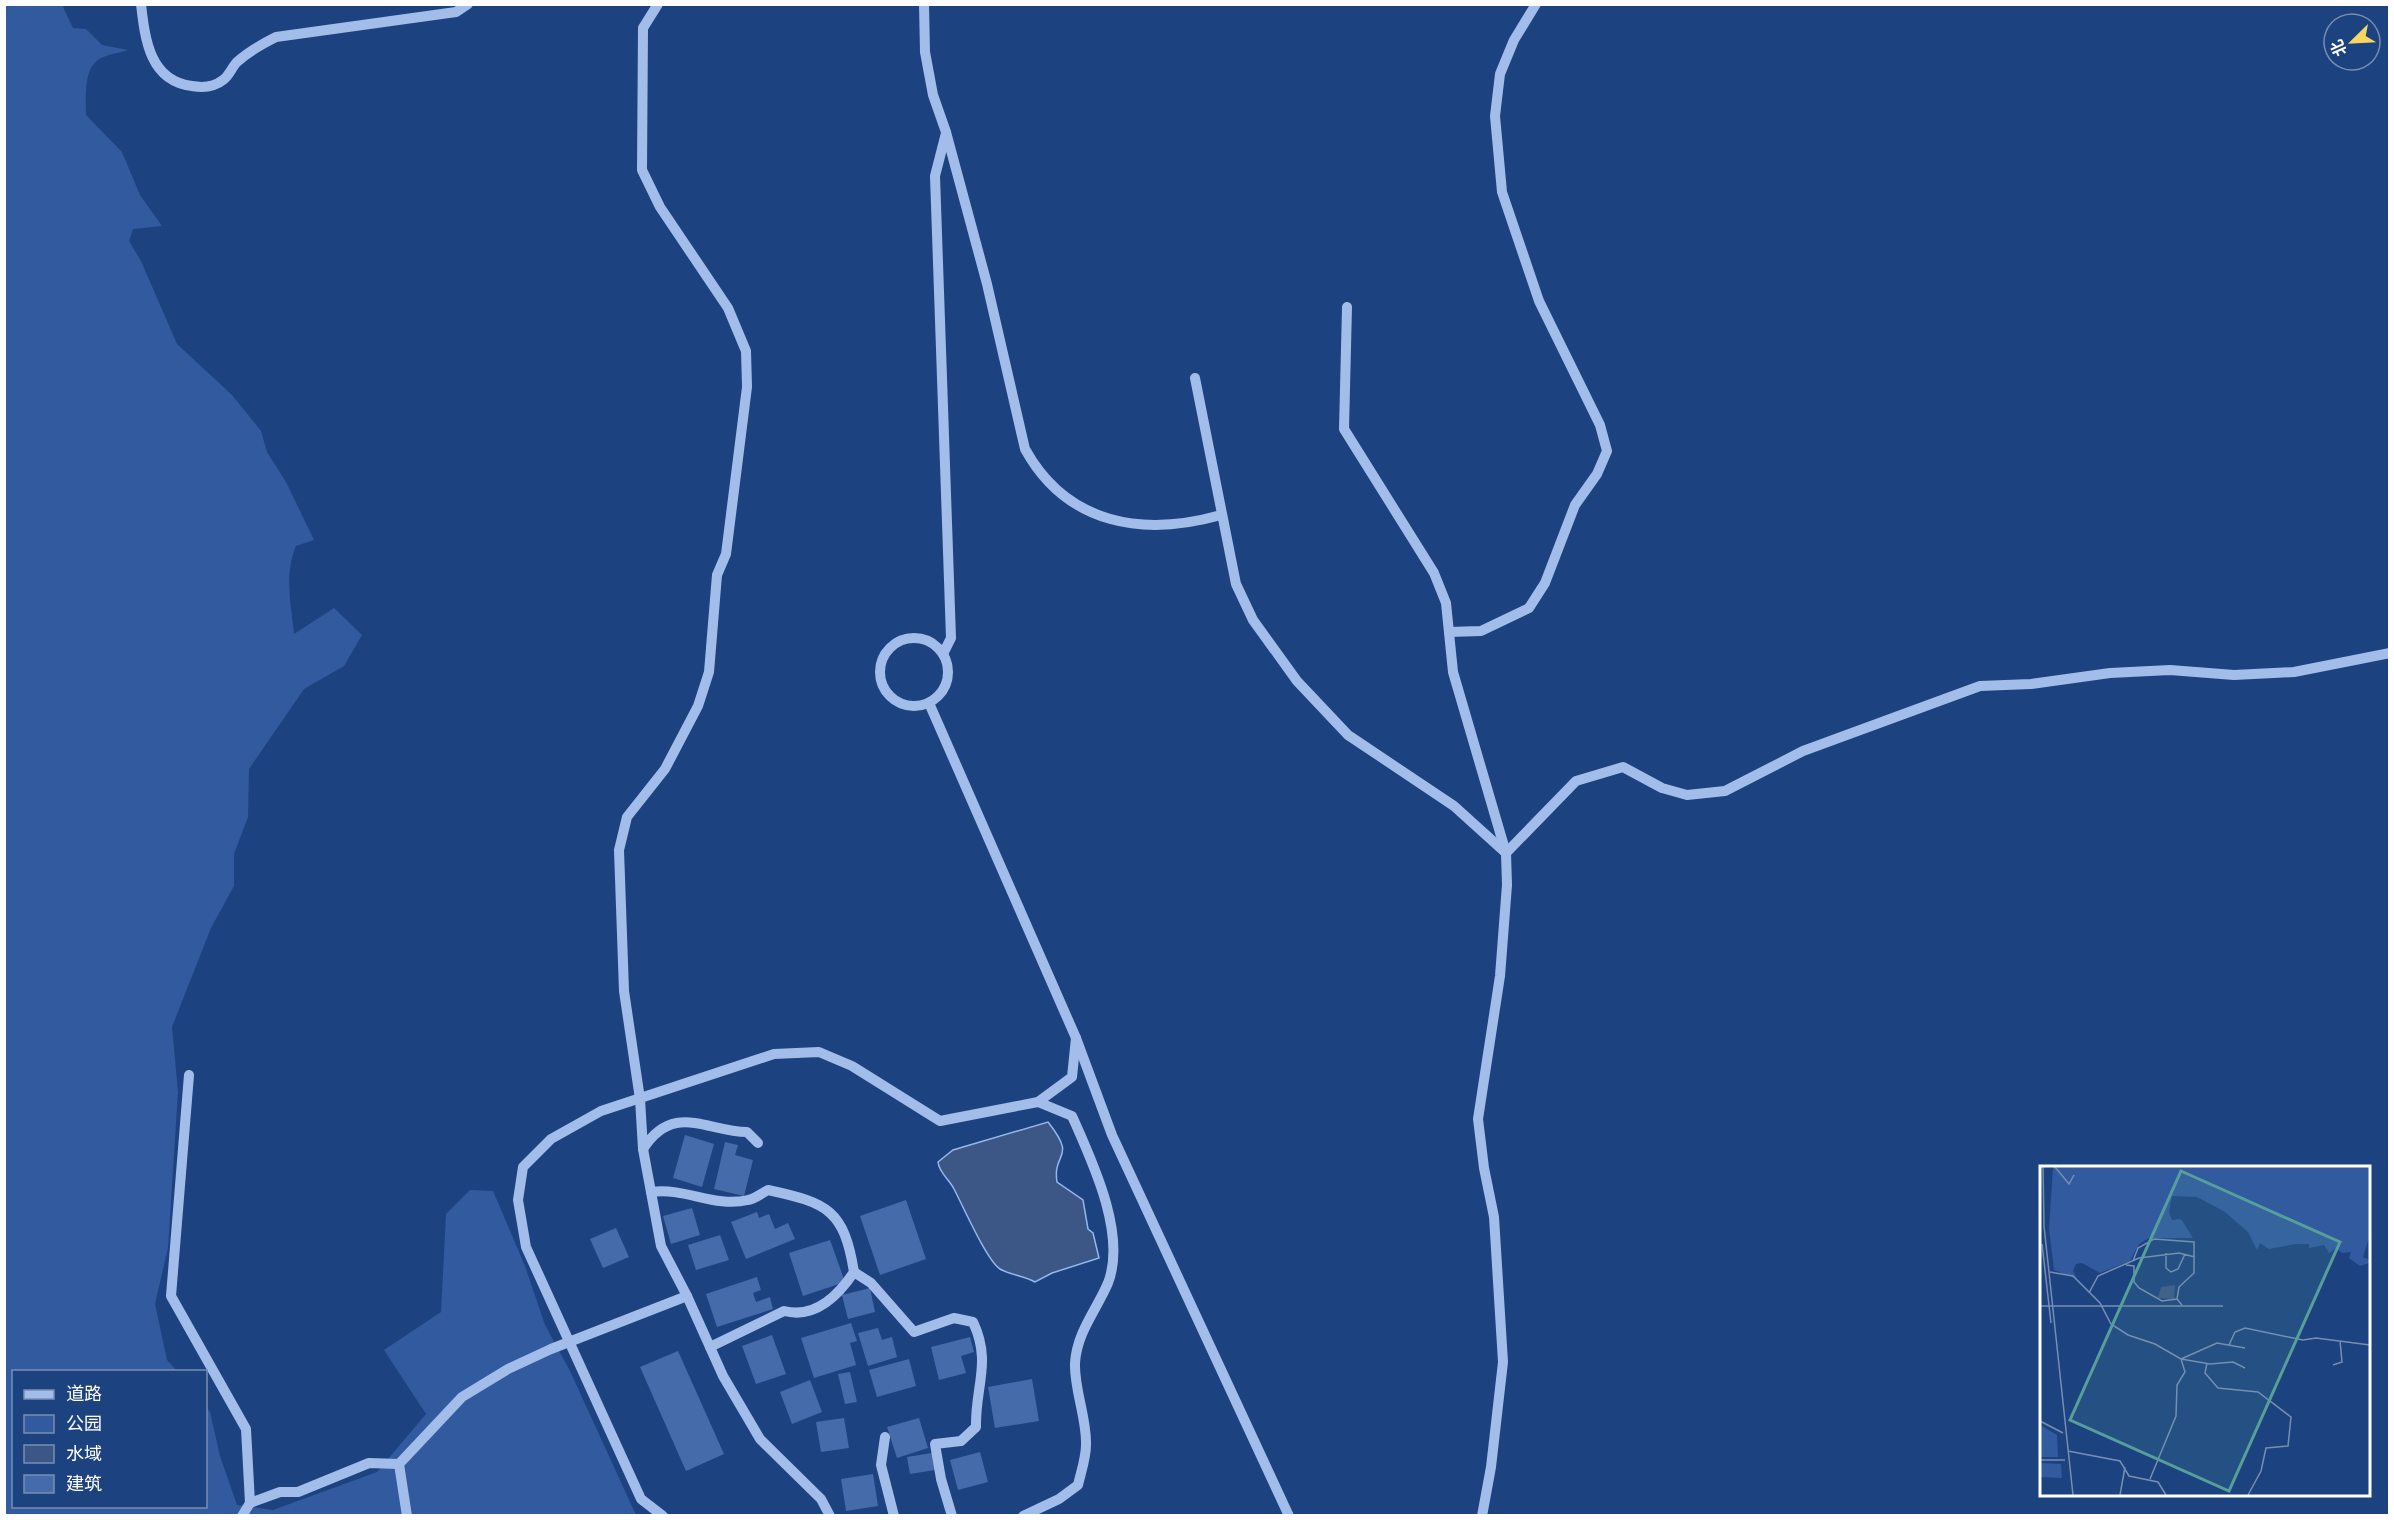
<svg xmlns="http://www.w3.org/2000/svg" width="2394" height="1520" viewBox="0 0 2394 1520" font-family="Cabin,'Noto Sans SC',sans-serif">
<rect width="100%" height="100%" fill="#1d4280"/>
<path fill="#315a9f" d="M66,4L63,7L73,28L86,29L102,45L128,50C120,53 109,54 101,58C83,67 86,97 86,115L122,152L140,195L162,226L133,229L129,241L141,261L177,344L232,395L261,431L267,452L286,482L314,540L296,546C284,575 291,604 294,634L334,608L362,635L344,666L304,689L249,769L248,817L234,854V886L211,928L172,1027L178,1092L168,1248L155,1304L167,1360L177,1371L14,1372V1506H206V1406L210,1412L220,1456L237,1505L273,1510L377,1472L426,1414L384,1350L441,1312L446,1214L470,1190L493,1191L525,1266L545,1325L570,1371L636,1515L5,1516L4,5Z"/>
<path fill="#3c5785" stroke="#95b7eb" stroke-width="1.5" d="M1048,1122C1078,1160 1052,1151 1057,1182L1083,1200L1088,1229L1093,1233L1099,1258L1052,1273L1035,1282C1025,1276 1010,1275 1000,1269C987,1261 963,1206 954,1189C950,1180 939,1173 938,1162L953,1150Z"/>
<g fill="#466baa">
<polygon points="685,1135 714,1144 702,1187 673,1178"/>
<polygon points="725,1142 738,1145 735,1155 753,1160 744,1196 714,1189"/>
<polygon points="906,1200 926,1259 880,1275 860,1216"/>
<polygon points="692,1208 700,1235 671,1244 663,1216"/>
<polygon points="757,1212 759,1218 769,1214 775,1229 788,1223 795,1239 746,1259 731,1222"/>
<polygon points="616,1228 629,1257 603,1268 590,1239"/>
<polygon points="720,1235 729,1260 696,1270 688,1245"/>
<polygon points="830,1240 845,1282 803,1296 789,1253"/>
<polygon points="757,1277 761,1290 753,1293 756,1302 770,1297 773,1309 717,1327 706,1294"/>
<polygon points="870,1288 875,1312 848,1319 842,1295"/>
<polygon points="851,1323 857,1341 850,1343 856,1365 814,1378 801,1338"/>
<polygon points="878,1328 882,1340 892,1337 897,1357 868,1366 858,1333"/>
<polygon points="772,1335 786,1374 756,1384 742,1346"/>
<polygon points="970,1337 974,1352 961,1356 966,1373 939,1380 931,1347"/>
<polygon points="678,1351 724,1454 686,1471 640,1367"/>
<polygon points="909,1359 916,1386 877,1397 869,1370"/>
<polygon points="850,1372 857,1402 845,1404 838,1374"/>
<polygon points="1032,1379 1039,1421 995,1428 988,1387"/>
<polygon points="810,1380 822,1412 792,1424 780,1392"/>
<polygon points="844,1418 849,1448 821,1452 816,1422"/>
<polygon points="919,1418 928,1448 897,1458 887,1427"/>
<polygon points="980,1452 988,1482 958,1490 950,1460"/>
<polygon points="932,1453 935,1470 910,1474 907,1457"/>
<polygon points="873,1474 878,1506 846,1511 841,1479"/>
</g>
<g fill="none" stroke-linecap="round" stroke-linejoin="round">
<g stroke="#a2bde9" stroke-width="10">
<path d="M141,4C145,40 150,81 192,86C203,88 214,87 223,80C229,76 232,67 237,62C249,51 262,44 276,37L456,12L468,4"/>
<polyline points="658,4 643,28 642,170 660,207 728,308 746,351 747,387 726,554 717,575 709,672 698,706 665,769 627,817 619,850 624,991 640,1099 643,1149 661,1246 687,1296 723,1376 760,1439 821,1499 830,1516"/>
<path d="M924,4L925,52L933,95L946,132L987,284L1025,449C1067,525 1143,537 1221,515"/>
<polyline points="1347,307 1344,429 1434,573 1446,603 1453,672 1506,853 1507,885 1500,976 1478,1119 1484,1168 1494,1217 1503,1362 1491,1467 1482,1516"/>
<polyline points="1195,378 1236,584 1253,620 1297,681 1348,735 1454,806 1506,853 1576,781 1623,767 1662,788 1687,795 1725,791 1803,751 1980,686 2031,684 2110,673 2170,670 2234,675 2294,672 2390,653"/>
<polyline points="1449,632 1481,631 1529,608 1545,583 1575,505 1597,474 1607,451 1600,425 1539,301 1502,192 1495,116 1500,74 1514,40 1536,4"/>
<circle cx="914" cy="672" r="34"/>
<polyline points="943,654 951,638 935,176 946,133"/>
<polyline points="929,703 1076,1038 1112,1135 1289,1516"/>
<polyline points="189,1075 171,1296 246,1429 250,1503 280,1492 298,1492 369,1463 399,1464"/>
<path d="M643,1149C673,1102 706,1131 747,1132L758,1143"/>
<path d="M651,1192C685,1187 714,1208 748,1200C755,1199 762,1193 768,1190C828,1203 844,1210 854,1272C838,1296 815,1319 784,1311L710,1347"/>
<path d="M854,1272L871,1283L914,1332L954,1318L973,1322C992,1362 975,1387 976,1427L961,1441L935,1444L941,1479L952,1516"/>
<polyline points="885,1437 881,1465 894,1516"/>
<polyline points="242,1516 250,1503"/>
<polyline points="407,1516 399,1464 462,1397 508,1369 551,1349 687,1296"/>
<polyline points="663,1516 641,1499 526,1247 518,1200 523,1167 551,1139 601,1111 774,1054 819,1052 852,1066 940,1121 1038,1102 1072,1077 1076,1038"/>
<path d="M1023,1516L1059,1499L1078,1485C1081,1472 1086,1458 1086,1445C1087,1418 1074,1390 1075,1363C1077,1332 1096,1311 1108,1283C1127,1234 1092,1161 1072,1116L1038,1102"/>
</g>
</g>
<g transform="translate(2040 1166)">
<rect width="330" height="330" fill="#1d4280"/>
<path d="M13,1H330V69L323,91L330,94V102L329,97L320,100L309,92L311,86L302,87L296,82L289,87L284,79L269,82V78H256L229,83L220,77L217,84L208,66L185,46L157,31L132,30L129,46L132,54L141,53L153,72H109L99,78L90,95L60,107L42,97L36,98L33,105L37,113L14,104L9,63ZM0,259L17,269L18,291H0ZM0,297L21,298L22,312L0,311Z" fill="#315a9f"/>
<path d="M135,119L134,133L118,132L121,121Z" fill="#3c5785"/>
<path fill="none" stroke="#778eb3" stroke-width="1.5" d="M3,1L4,60L33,329M15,1L29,18L34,9M2,78L11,157M126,87V102L131,106L138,103L145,88M93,95L98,82L114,73L154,76V107L139,121L137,133L142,139M86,99L94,100V116L99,122L122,135L137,133M10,106L33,110L60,137L71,158L88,169L115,178L141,193L170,198L193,196L205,202M49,127L58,110L99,92L139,87L155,91M0,140H183M189,179L195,166L205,162L263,174L276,172L330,179M167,197L165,207L178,222L218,226L251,251L248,280L226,282L221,305L208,329M293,199L302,196L300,175M0,255L23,267M28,285L80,295L89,310L118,316L126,329M0,294H25M110,313L136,250L137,219L145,206L141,193L177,177L205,182M80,329L85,301"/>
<path fill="#579f9a" fill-opacity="0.15" stroke="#579f9a" stroke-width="3" d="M141,5L300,76L189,325L30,254Z"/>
<rect width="330" height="330" fill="none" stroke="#fff" stroke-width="3"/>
</g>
<rect width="2394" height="1520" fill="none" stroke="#ffffff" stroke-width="12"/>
<rect x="12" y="1370" width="195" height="138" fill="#1d4280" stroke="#778eb3" stroke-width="1.5"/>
<rect x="24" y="1390" width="30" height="9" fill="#a2bde9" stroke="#778eb3" stroke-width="1.5"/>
<text x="66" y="1400" font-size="18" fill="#ffffff">道路</text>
<rect x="24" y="1415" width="30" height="18" fill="#315a9f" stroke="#778eb3" stroke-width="1.5"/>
<text x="66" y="1430" font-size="18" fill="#ffffff">公园</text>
<rect x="24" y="1445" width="30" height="18" fill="#3c5785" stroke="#778eb3" stroke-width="1.5"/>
<text x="66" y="1460" font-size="18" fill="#ffffff">水域</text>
<rect x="24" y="1475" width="30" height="18" fill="#466baa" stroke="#778eb3" stroke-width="1.5"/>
<text x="66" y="1490" font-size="18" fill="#ffffff">建筑</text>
<g transform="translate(2352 42) rotate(246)"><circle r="28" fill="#1d4280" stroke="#778eb3" stroke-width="1.5"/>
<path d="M0-4.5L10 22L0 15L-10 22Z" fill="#f8d760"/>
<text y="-9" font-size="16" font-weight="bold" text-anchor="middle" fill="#ffffff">北</text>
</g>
</svg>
